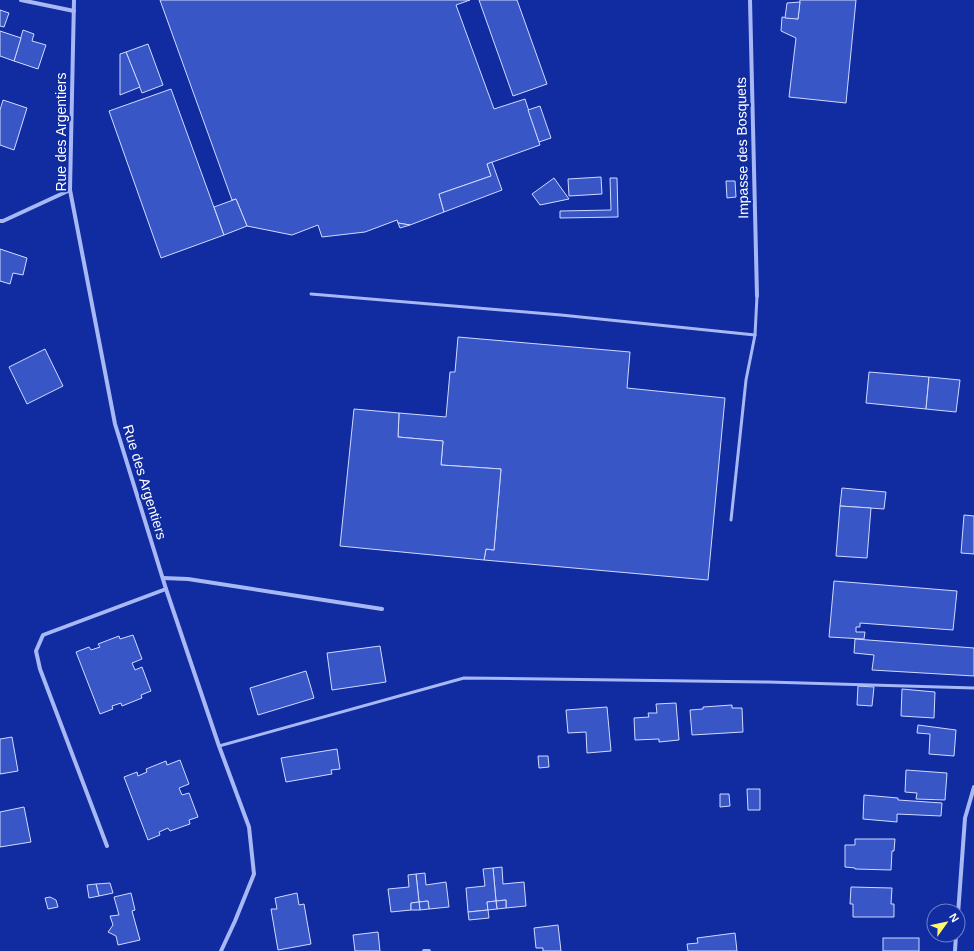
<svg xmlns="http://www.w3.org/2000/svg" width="974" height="951" viewBox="0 0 974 951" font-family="Arial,sans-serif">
<rect width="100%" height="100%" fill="#102ca0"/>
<g fill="#3956c7" stroke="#d0dafe">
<polygon points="160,0 470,0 456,5 494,109 525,99 540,145 487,164 491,176 439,194 444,212 410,225 398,223 397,220 365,232 322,237 318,225 292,235 247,226 236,199 232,200"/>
<polygon points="479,0 517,0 547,84 513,96"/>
<polygon points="800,0 856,0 846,103 789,97 796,38 781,31 782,17 798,19"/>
<polygon points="800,2 798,19 785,18 787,3"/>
<polygon points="0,10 9,13 4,27 0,26"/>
<polygon points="23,30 34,34 32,41 46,45 38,69 14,61"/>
<polygon points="0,31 21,38 14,61 0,56"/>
<polygon points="148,44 163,85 142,93 126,52"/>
<polygon points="126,52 140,87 120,95 120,54"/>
<polygon points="171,89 224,235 161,258 109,111"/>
<polygon points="3,100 27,108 14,150 0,145 0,110"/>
<polygon points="540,106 551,138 539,142 528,110"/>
<polygon points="492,162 502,190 444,212 439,194 491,176 487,164"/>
<polygon points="601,177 602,194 569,196 568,179"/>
<polygon points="554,178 569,199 540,205 532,194"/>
<polygon points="610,178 617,178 618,217 560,218 560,211 611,210"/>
<polygon points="726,181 735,181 736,197 727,198"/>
<polygon points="236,199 247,226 224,235 214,207"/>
<polygon points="398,223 410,225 400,228"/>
<polygon points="0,249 27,258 23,275 13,273 10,284 0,281"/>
<polygon points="458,337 630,352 627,388 725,398 708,580 484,560 486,549 494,550 501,469 441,465 443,441 398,437 399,413 446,417 450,372 455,372"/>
<polygon points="45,349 63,386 27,404 9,367"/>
<polygon points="869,372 929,377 926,409 866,403"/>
<polygon points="929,377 960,380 956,412 926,409"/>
<polygon points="354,409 399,413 398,437 443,441 441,465 501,469 494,550 486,549 484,560 340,546"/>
<polygon points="842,488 886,492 884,509 840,506"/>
<polygon points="840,506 871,508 867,558 836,556"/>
<polygon points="964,515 974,516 974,554 961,553"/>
<polygon points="834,581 957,591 953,630 860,623 860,627 856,627 856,632 865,632 864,639 829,637"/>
<polygon points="133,635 142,659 132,663 135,670 142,667 151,691 141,695 142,698 122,706 121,703 112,706 113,709 100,714 76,652 89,647 91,650 100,647 98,644 119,636 120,639"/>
<polygon points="855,639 974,648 974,676 872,670 874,655 854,653"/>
<polygon points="380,646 386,682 332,690 327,653"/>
<polygon points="306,671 314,698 258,715 250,688"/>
<polygon points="858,686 874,687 872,706 857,705"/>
<polygon points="902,689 935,692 934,718 901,716"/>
<polygon points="676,703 679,740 659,742 659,739 635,740 634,718 649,717 648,713 657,713 656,704"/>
<polygon points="732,705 732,708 742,708 743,732 692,735 690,710 703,709 703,707"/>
<polygon points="607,707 611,751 587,753 586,732 568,733 566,710"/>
<polygon points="918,725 956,730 954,756 929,754 930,734 917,733"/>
<polygon points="12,737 18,771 0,774 0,739"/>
<polygon points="337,749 340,769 331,770 332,774 286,782 281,758"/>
<polygon points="538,756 548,756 549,767 539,768"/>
<polygon points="180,760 189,784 179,788 182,795 189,793 198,817 189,820 190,824 170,831 168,828 159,832 160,835 148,840 124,777 137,772 138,776 147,772 146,769 166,761 167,765"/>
<polygon points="906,770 947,773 945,800 916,799 917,793 905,792"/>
<polygon points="747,789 760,789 760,810 748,810"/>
<polygon points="720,794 729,794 730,806 720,807"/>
<polygon points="864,795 898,798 898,800 942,803 941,816 897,814 897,822 863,819"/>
<polygon points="24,807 31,842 0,847 0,812"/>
<polygon points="855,839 895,839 894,851 892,851 891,870 855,869 855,868 845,867 845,845 855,845"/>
<polygon points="502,867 503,884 524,882 526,906 506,908 506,900 496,901 493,868"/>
<polygon points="493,868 496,901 487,902 488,910 468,912 466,888 485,886 483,869"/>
<polygon points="425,873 426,885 446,882 449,907 429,909 428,901 419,902 416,874"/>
<polygon points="416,874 419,902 411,903 411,910 391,912 388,889 409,887 408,875"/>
<polygon points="110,883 113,893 99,896 96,884"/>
<polygon points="96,884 99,896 89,898 87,885"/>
<polygon points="851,887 892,888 891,904 894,904 894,917 853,917 853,904 850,904"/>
<polygon points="131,893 135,910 132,911 140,940 118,945 116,936 108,932 113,925 110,916 119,915 114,897"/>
<polygon points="297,893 299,905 304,904 311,944 278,950 271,909 277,909 275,898"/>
<polygon points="50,897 56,900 58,907 48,909 45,898"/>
<polygon points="506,900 506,908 497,909 496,901"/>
<polygon points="428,901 429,909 420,910 419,902"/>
<polygon points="496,901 497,909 488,910 487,902"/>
<polygon points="419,902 420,910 411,910 411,903"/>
<polygon points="488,910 489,918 469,920 468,912"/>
<polygon points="558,925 561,951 543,951 543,948 536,948 534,928"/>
<polygon points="378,932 380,951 355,951 353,935"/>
<polygon points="735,933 737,951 688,951 687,944 698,943 697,938"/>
<rect x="883" y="938" width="36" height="13"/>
</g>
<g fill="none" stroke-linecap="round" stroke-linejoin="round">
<g stroke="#a7b8f5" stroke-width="3">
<polyline points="311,294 561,315 755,335"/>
<polyline points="731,520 746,380 755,335 757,296"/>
<polyline points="219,746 464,678 768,682 974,688"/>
</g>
<g stroke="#a7b8f5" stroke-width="4">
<polyline points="21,0 74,11"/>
<polyline points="74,0 70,190 115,424 166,589 219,746 249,827 254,874 235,921 221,951"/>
<polyline points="750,0 757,296"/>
<polyline points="0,221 3,221 70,190"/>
<polyline points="163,578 188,579 382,609"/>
<polyline points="107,846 40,669 36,651 43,635 166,589"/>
<polyline points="958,914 965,818 974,787"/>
<polyline points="424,951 429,951"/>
<polyline points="955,951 956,935"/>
</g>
</g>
<g text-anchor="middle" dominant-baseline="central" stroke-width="4" stroke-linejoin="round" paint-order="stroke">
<g font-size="14" fill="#fff" stroke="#102ca0">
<text transform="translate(61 132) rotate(-90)">Rue des Argentiers</text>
<text transform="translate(742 148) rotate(-91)">Impasse des Bosquets</text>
<text transform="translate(145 482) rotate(73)">Rue des Argentiers</text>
</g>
</g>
<g transform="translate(946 923) rotate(57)"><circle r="19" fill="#102ca0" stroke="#7080c6"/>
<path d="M0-3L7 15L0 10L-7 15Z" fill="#fff86c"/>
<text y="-6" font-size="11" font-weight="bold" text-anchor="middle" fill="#ffffff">N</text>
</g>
</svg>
